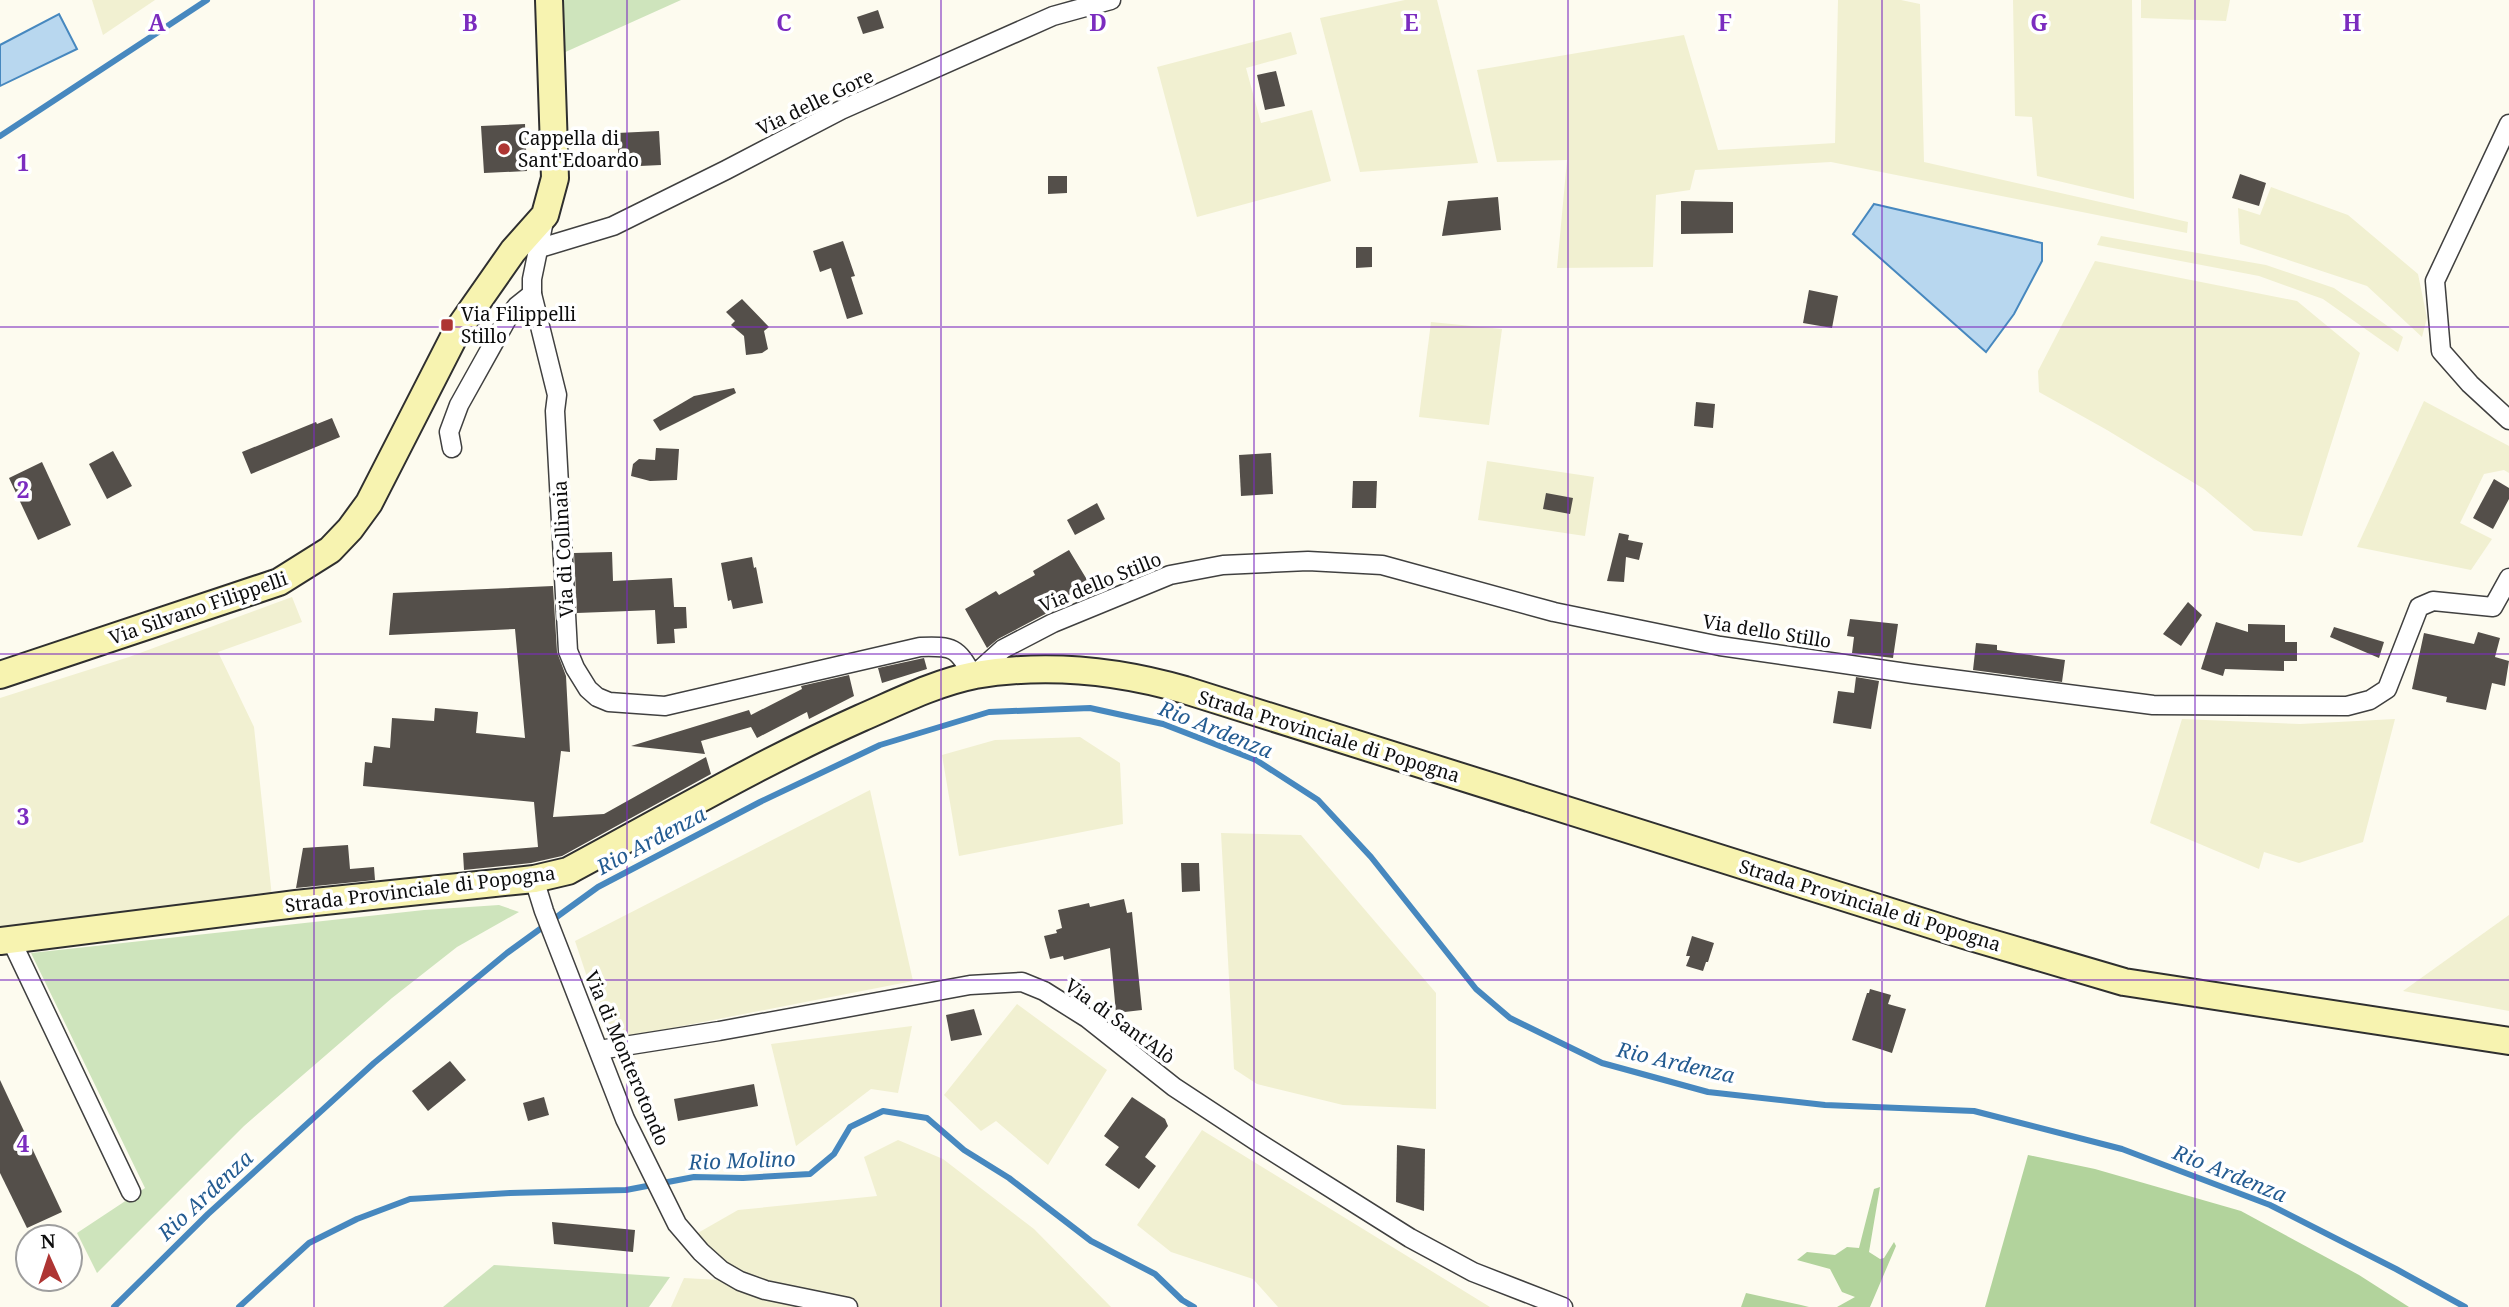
<svg xmlns="http://www.w3.org/2000/svg" width="2509" height="1307" viewBox="0 0 2509 1307" font-family="'Noto Serif',serif">
<rect width="100%" height="100%" fill="#fdfbef"/>
<g fill="#f1f0d1">
<polygon points="92,0 155,0 103,35"/>
<polygon points="1405,0 1437,0 1478,163 1360,172 1320,18"/>
<polygon points="1838,0 1901,0 1920,4 1924,162 2188,222 2187,233 1831,162 1695,170 1690,190 1656,195 1653,267 1557,268 1567,160 1497,162 1477,70 1684,35 1718,150 1835,143"/>
<polygon points="2013,0 2132,0 2134,199 2037,176 2032,117 2015,116"/>
<polygon points="2141,0 2230,0 2226,21 2141,18"/>
<polygon points="1291,32 1297,54 1246,68 1261,123 1312,110 1331,181 1197,217 1157,67"/>
<polygon points="2271,187 2348,215 2418,274 2427,318 2422,337 2367,286 2240,244 2238,208 2260,215"/>
<polygon points="2101,236 2266,265 2334,288 2403,337 2398,352 2323,299 2259,276 2097,245"/>
<polygon points="2095,261 2297,301 2360,353 2302,536 2254,531 2204,489 2107,430 2039,392 2038,371"/>
<polygon points="1431,322 1502,329 1489,425 1419,417"/>
<polygon points="2424,401 2509,446 2509,473 2504,470 2484,474 2460,523 2492,539 2471,570 2357,547"/>
<polygon points="1487,461 1594,477 1585,536 1478,520"/>
<polygon points="292,597 302,622 218,652 254,727 272,897 0,928 0,698 129,657"/>
<polygon points="2182,719 2300,724 2395,719 2363,842 2299,863 2264,852 2259,869 2150,823"/>
<polygon points="1080,737 1120,763 1123,824 959,856 942,755 995,740"/>
<polygon points="870,790 913,981 626,1037 604,1028 575,941"/>
<polygon points="1221,833 1301,835 1436,993 1436,1109 1343,1105 1257,1084 1234,1069"/>
<polygon points="2509,915 2509,1011 2403,991"/>
<polygon points="1017,1004 1107,1070 1048,1165 996,1121 981,1131 944,1095"/>
<polygon points="912,1026 898,1093 871,1089 796,1146 771,1044"/>
<polygon points="1202,1130 1490,1307 1278,1307 1253,1279 1171,1252 1137,1225"/>
<polygon points="898,1140 943,1159 1034,1229 1111,1307 671,1307 684,1278 738,1281 689,1238 738,1210 877,1196 864,1157"/>
</g>
<g fill="#cee4bc">
<polygon points="557,0 681,0 561,54"/>
<polygon points="499,905 519,912 457,947 392,998 244,1126 97,1273 77,1233 145,1188 31,953 424,910"/>
<polygon points="494,1265 670,1277 649,1307 443,1307"/>
</g>
<g fill="#b2d39c">
<polygon points="2028,1155 2095,1169 2241,1211 2359,1275 2409,1307 1985,1307"/>
<polygon points="1880,1187 1869,1252 1880,1259 1884,1258 1894,1242 1896,1246 1870,1307 1837,1307 1855,1297 1842,1292 1830,1269 1797,1260 1807,1252 1835,1255 1847,1247 1859,1248 1874,1189"/>
<polygon points="1746,1293 1801,1305 1809,1307 1741,1307"/>
</g>
<g fill="#b8d7ef" stroke="#4788bf" stroke-width="2">
<polygon points="59,14 77,49 0,86 0,45"/>
<polygon points="1874,204 2042,243 2042,261 2014,314 1986,352 1853,234"/>
</g>
<g fill="none" stroke-linecap="round" stroke-linejoin="round">
<g stroke="#4788bf" stroke-width="6">
<polyline points="0,136 207,0"/>
<polyline points="114,1307 208,1214 374,1063 507,953 598,887 760,802 880,745 989,712 1090,708 1163,724 1256,760 1318,800 1371,857 1476,989 1510,1018 1602,1063 1708,1092 1825,1105 1974,1111 2122,1149 2270,1205 2396,1269 2465,1307"/>
<polyline points="239,1307 309,1243 357,1219 410,1199 510,1193 626,1190 694,1177 743,1178 810,1174 834,1154 850,1127 883,1111 927,1118 964,1150 1009,1178 1091,1241 1155,1274 1182,1300 1194,1307"/>
</g>
</g>
<g fill="#544f4a">
<polygon points="878,10 884,28 863,34 857,17"/>
<polygon points="1276,71 1285,106 1265,110 1257,75"/>
<polygon points="525,124 527,171 484,173 481,126"/>
<polygon points="659,131 661,165 619,167 617,133"/>
<polygon points="2240,174 2266,183 2259,206 2232,198"/>
<polygon points="1048,176 1067,176 1067,193 1048,194"/>
<polygon points="1498,197 1501,230 1442,236 1448,201"/>
<polygon points="1681,201 1733,202 1733,233 1681,234"/>
<polygon points="843,241 855,276 851,277 863,314 847,319 831,268 820,272 813,251"/>
<polygon points="1356,247 1372,247 1372,267 1356,268"/>
<polygon points="1809,290 1838,296 1832,328 1803,323"/>
<polygon points="742,299 769,327 764,331 768,349 762,353 746,355 744,336 731,325 735,321 726,312"/>
<polygon points="734,388 736,393 660,431 653,420 694,396"/>
<polygon points="1696,402 1715,404 1713,428 1694,426"/>
<polygon points="332,418 340,437 251,474 242,452 316,422 317,424"/>
<polygon points="656,448 679,449 677,480 650,481 631,476 633,464 639,459 655,460"/>
<polygon points="113,451 132,486 107,499 89,464"/>
<polygon points="1271,453 1273,494 1241,496 1239,455"/>
<polygon points="42,462 71,525 38,540 9,478"/>
<polygon points="2494,479 2509,488 2509,499 2493,529 2473,518"/>
<polygon points="1353,481 1377,481 1376,508 1352,508"/>
<polygon points="1546,493 1573,498 1570,514 1543,509"/>
<polygon points="1097,503 1105,519 1075,535 1067,520"/>
<polygon points="1619,533 1629,535 1628,540 1643,543 1639,560 1626,557 1624,582 1607,581"/>
<polygon points="1069,550 1089,583 1062,599 1064,604 998,639 987,648 965,609 996,591 999,595 1035,575 1033,571"/>
<polygon points="612,552 613,581 672,578 674,607 686,607 687,628 674,629 675,643 657,644 655,610 577,613 574,553"/>
<polygon points="752,557 754,568 756,567 763,603 733,609 731,600 728,601 721,563"/>
<polygon points="553,586 557,652 566,676 570,752 561,751 553,817 604,814 706,757 711,774 562,856 531,863 464,870 463,853 538,847 534,802 363,786 365,762 372,763 374,746 390,748 392,718 434,721 435,708 478,712 476,733 525,738 515,629 389,635 393,593"/>
<polygon points="2188,602 2202,615 2181,646 2163,634"/>
<polygon points="1850,619 1898,624 1893,658 1852,653 1854,637 1847,636"/>
<polygon points="2216,622 2248,632 2248,624 2285,625 2285,642 2297,642 2297,661 2284,661 2284,671 2225,669 2223,676 2201,669"/>
<polygon points="2334,627 2384,642 2379,658 2330,637"/>
<polygon points="2478,632 2500,638 2495,657 2509,661 2505,686 2492,683 2486,710 2446,702 2447,697 2412,689 2424,633 2474,644"/>
<polygon points="1976,643 1997,645 1997,650 2065,660 2062,682 1973,670"/>
<polygon points="924,658 927,669 882,683 878,668"/>
<polygon points="849,675 854,696 809,719 807,712 757,738 751,727 701,741 705,754 631,746 749,710 751,715 802,689 801,686"/>
<polygon points="1856,677 1879,681 1871,729 1833,723 1838,691 1854,693"/>
<polygon points="348,845 350,869 374,867 375,880 296,888 303,848"/>
<polygon points="1181,863 1199,863 1200,891 1182,892"/>
<polygon points="1124,899 1127,913 1132,912 1142,1010 1116,1013 1110,948 1064,960 1063,956 1050,959 1044,936 1057,933 1056,930 1062,928 1058,910 1089,903 1090,907"/>
<polygon points="1692,936 1714,943 1708,962 1706,962 1703,971 1686,966 1690,956 1686,956"/>
<polygon points="1870,989 1891,995 1888,1004 1906,1009 1892,1053 1852,1040 1867,993 1869,993"/>
<polygon points="974,1009 982,1035 951,1041 946,1015"/>
<polygon points="450,1061 466,1080 428,1111 412,1091"/>
<polygon points="0,1080 62,1212 27,1228 0,1173"/>
<polygon points="754,1084 758,1106 678,1121 674,1099"/>
<polygon points="544,1097 549,1115 528,1121 523,1103"/>
<polygon points="1132,1097 1165,1119 1168,1126 1145,1157 1156,1166 1139,1189 1105,1165 1119,1147 1104,1136"/>
<polygon points="1397,1145 1425,1149 1424,1211 1396,1202"/>
<polygon points="552,1222 635,1230 633,1252 554,1244"/>
</g>
<g fill="none" stroke-linecap="round" stroke-linejoin="round">
<g stroke="#404040" stroke-width="21">
<g id="street">
<polyline points="2509,124 2435,281 2441,351 2470,384 2509,420"/>
<path d="M545,216L532,279V294L557,395L555,411L568,651L575,668L588,689L597,697L609,702L665,706L920,647C953,646 957,647 973,676L1003,649L1053,623L1170,575L1223,565L1308,561L1382,565L1554,612L1720,646L1913,674L2153,705L2347,706L2370,700L2387,689L2419,607L2433,601L2493,607L2509,578"/>
<polyline points="540,248 613,226 726,170 841,110 1053,16 1111,0"/>
<polyline points="452,448 449,432 459,405 507,319 517,306 532,294"/>
<polyline points="534,879 544,911 625,1119 677,1224 701,1252 721,1270 740,1281 765,1290 848,1307"/>
<polyline points="11,940 131,1192"/>
<polyline points="599,1050 719,1031 970,985 1022,982 1044,991 1087,1018 1174,1087 1256,1141 1410,1238 1473,1272 1563,1307"/>
</g>
</g>
<g stroke="#2f2f2f" stroke-width="30">
<g id="secondary">
<polyline points="0,675 279,582 330,550 350,529 369,503 457,331 513,251 545,215 555,178 549,0"/>
<path d="M0,941L296,904L534,879L568,871C665,819 760,763 861,718C898,702 935,683 975,675C1047,663 1116,670 1185,690L1964,935L2124,982L2509,1041"/>
</g>
</g>
<use href="#street" stroke="#fff" stroke-width="18"/>
<use href="#secondary" stroke="#f7f3b0" stroke-width="26"/>
</g>
<path fill="none" stroke="#7b2cbf" stroke-width="2" stroke-opacity="0.55" d="M314,0V1307M627,0V1307M941,0V1307M1254,0V1307M1568,0V1307M1882,0V1307M2195,0V1307M0,327H2509M0,654H2509M0,980H2509"/>
<g fill="#ae3533" stroke="#fff" stroke-width="2.5">
<circle cx="504" cy="149" r="7"/>
<rect x="440" y="318" width="14" height="14" rx="3.5"/>
</g>
<g text-anchor="middle" dominant-baseline="central" stroke-width="7" stroke-linejoin="round" paint-order="stroke">
<g font-size="19" fill="#0d0d0d" stroke="#fff">
<text transform="translate(815 102) rotate(-26)">Via delle Gore</text>
<text transform="translate(563 549) rotate(-93)">Via di Collinaia</text>
<text transform="translate(1100 582) rotate(-22)">Via dello Stillo</text>
<text transform="translate(198 608) rotate(-19)">Via Silvano Filippelli</text>
<text transform="translate(1767 631) rotate(9)">Via dello Stillo</text>
<text transform="translate(1329 736) rotate(17)">Strada Provinciale di Popogna</text>
<text transform="translate(420 889) rotate(-7)">Strada Provinciale di Popogna</text>
<text transform="translate(1870 905) rotate(17)">Strada Provinciale di Popogna</text>
<text transform="translate(1120 1021) rotate(36)">Via di Sant'Alò</text>
<text transform="translate(627 1058) rotate(67)">Via di Monterotondo</text>
</g>
<g font-size="19" fill="#0d0d0d" stroke="#fff" text-anchor="start">
<text x="518" y="138">Cappella di<tspan x="518" dy="22">Sant'Edoardo</tspan></text>
<text x="461" y="314">Via Filippelli<tspan x="461" dy="22">Stillo</tspan></text>
</g>
<g font-size="21" font-style="italic" fill="#235b91" stroke="#fff">
<text transform="translate(1216 729) rotate(22)">Rio Ardenza</text>
<text transform="translate(651 840) rotate(-28)">Rio Ardenza</text>
<text transform="translate(1676 1062) rotate(13)">Rio Ardenza</text>
<text transform="translate(742 1160) rotate(-2)">Rio Molino</text>
<text transform="translate(2230 1173) rotate(22)">Rio Ardenza</text>
<text transform="translate(205 1195) rotate(-43)">Rio Ardenza</text>
</g>
</g>
<g font-size="23" text-anchor="middle" font-weight="bold" fill="#7b2cbf" stroke="#fff" stroke-width="7" stroke-linejoin="round" paint-order="stroke">
<text x="157" y="31">A</text>
<text x="470" y="31">B</text>
<text x="784" y="31">C</text>
<text x="1098" y="31">D</text>
<text x="1411" y="31">E</text>
<text x="1725" y="31">F</text>
<text x="2039" y="31">G</text>
<text x="2352" y="31">H</text>
<text x="23" y="171">1</text>
<text x="23" y="498">2</text>
<text x="23" y="825">3</text>
<text x="23" y="1152">4</text>
</g>
<g transform="translate(49 1258) rotate(357)"><circle r="33" fill="#ffffff" stroke="#9e9e9e" stroke-width="2"/>
<path d="M0-5L12 26L0 18L-12 26Z" fill="#ae3533"/>
<text y="-10" font-size="19" font-weight="bold" text-anchor="middle" fill="#0d0d0d">N</text>
</g>
</svg>
